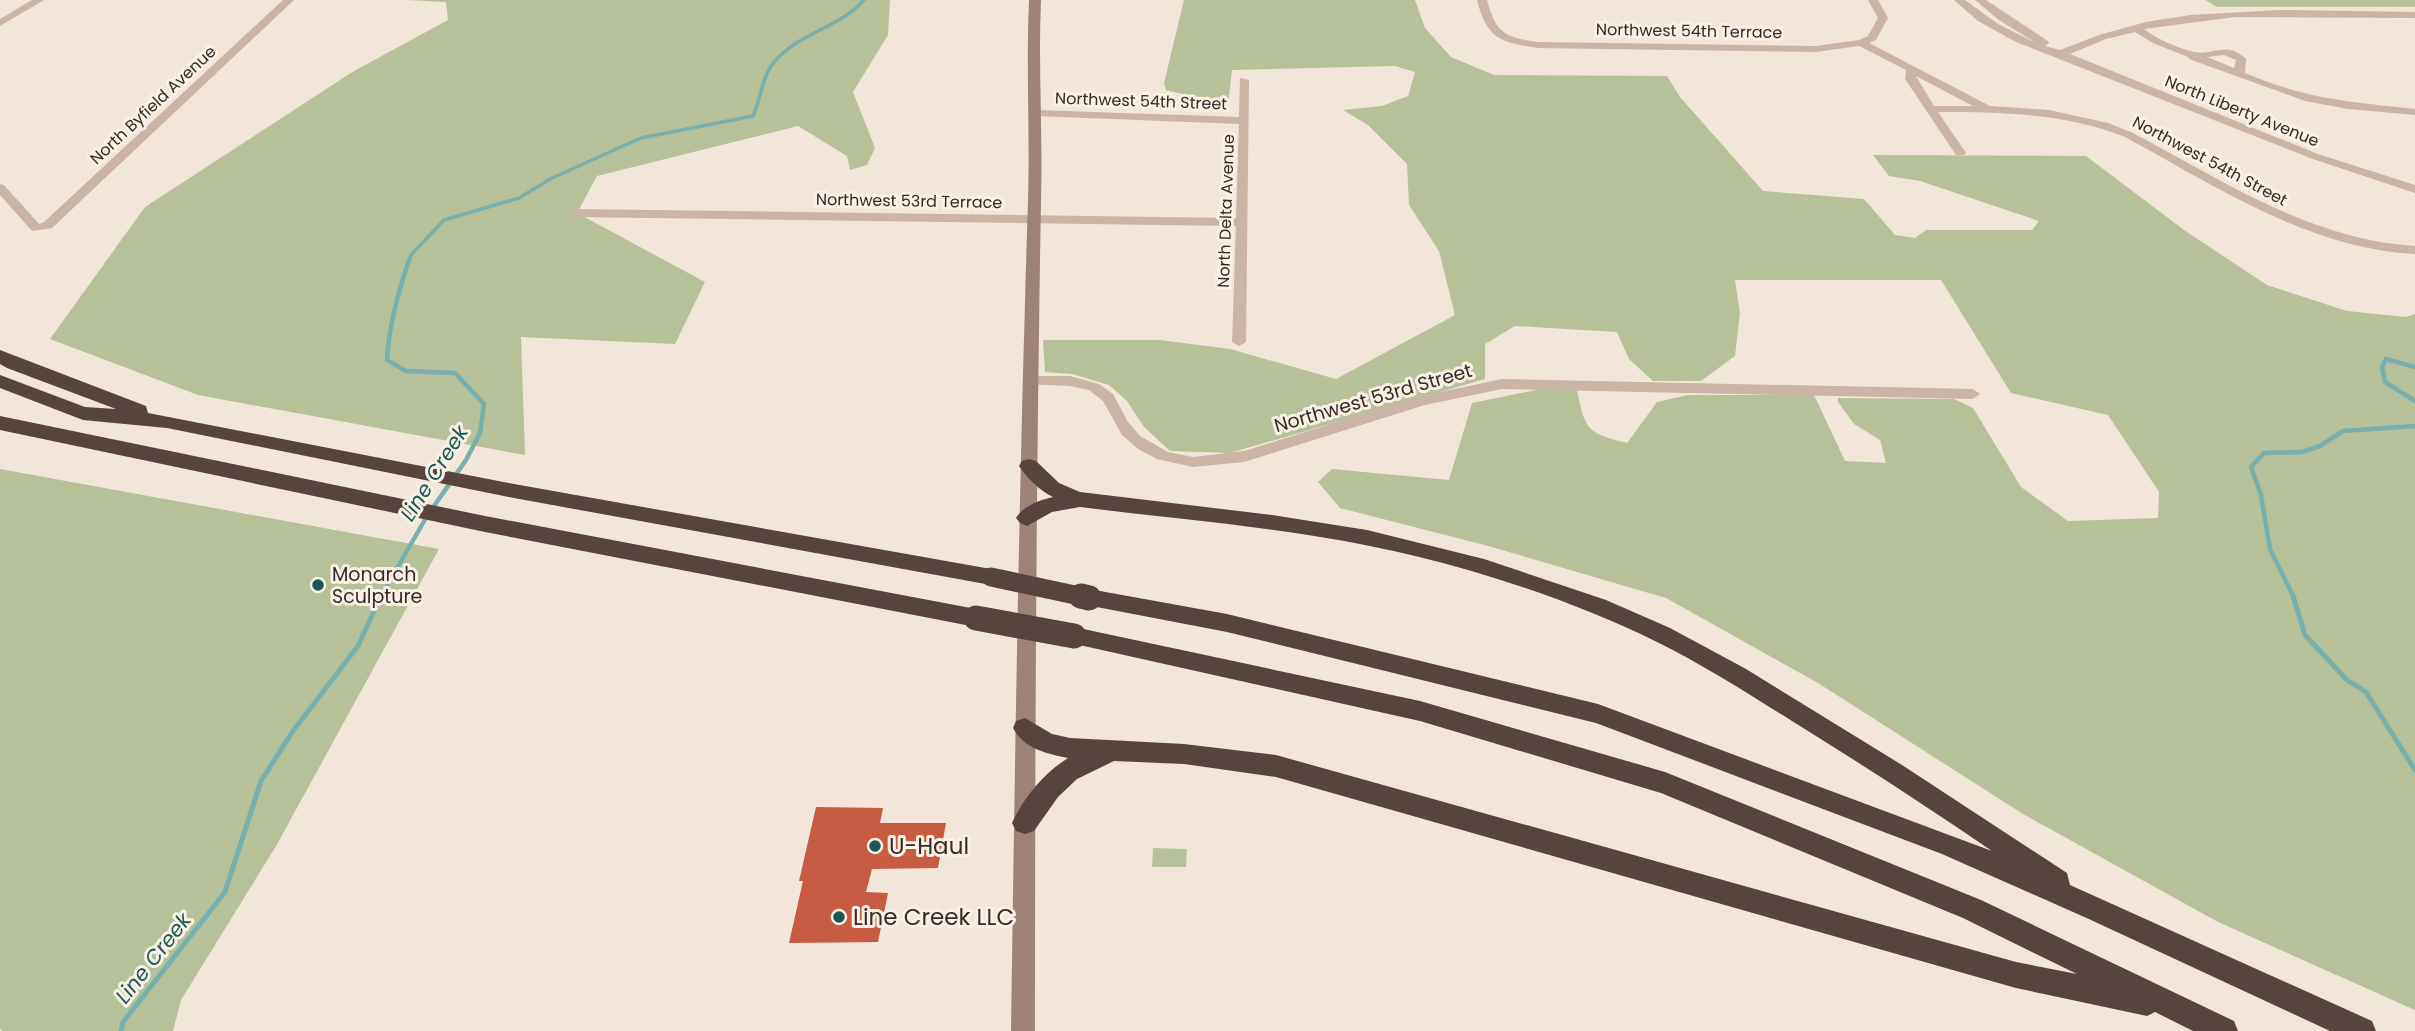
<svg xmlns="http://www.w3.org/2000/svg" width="2415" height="1031" viewBox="0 0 2415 1031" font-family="Poppins,sans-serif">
<rect width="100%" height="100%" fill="#f2e5da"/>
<g fill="#b6c19a">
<polygon points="407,0 890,0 888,35 853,92 875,148 867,165 850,170 847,156 798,126 597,176 577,213 705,282 675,344 521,337 525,455 198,395 50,339 145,207 354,71 448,20 446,2"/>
<path d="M1184,0H1415L1425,28L1451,57L1494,75L1667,76L1680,97L1763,191L1864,199L1895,235L1915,238L1926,230H2032L2039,221L1920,181L1889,176L1873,155L2086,156L2184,230L2267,285L2347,311L2406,317L2415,314V1010L2218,922L2023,814L1818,683L1666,598L1492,547L1340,508L1318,482L1332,469L1449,480L1472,403L1541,389L1577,390C1585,430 1587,433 1627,443L1657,402L1688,395H1814L1845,461L1886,463L1880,440L1854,424L1838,402V398L1954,399L1973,408L2021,487L2068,521L2158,518L2159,492L2108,415L2011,393L1941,280H1735L1740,313L1735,356L1701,381H1653L1629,359L1617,332L1515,326L1485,344V379L1230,453L1170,451L1144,427L1127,401L1109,385L1072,374L1045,372L1043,340H1160L1230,349L1336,379L1455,315L1439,251L1409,205L1407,164L1368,125L1343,110L1382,106L1408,96L1415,72L1395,66L1232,70L1228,105L1166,90L1164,83Z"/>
<polygon points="2205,0 2415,0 2415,7 2217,7"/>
<polygon points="0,469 439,549 276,846 181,1000 173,1031 2,1031 0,1028"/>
<polygon points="1153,848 1187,849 1186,867 1152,867"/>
</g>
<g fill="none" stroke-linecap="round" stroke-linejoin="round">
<path stroke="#78afaf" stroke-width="3.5" d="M409,262L411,255L444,220L519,198L552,178L641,138L753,116C761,99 762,75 775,61C799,33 839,28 864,0"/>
<g stroke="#78afaf" stroke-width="4.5">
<path d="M409,260C398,293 389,325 387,360L406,371L455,373L484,404L480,433L466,460L432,509"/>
<polyline points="2415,367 2386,359 2382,367 2385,382 2415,401"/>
<polyline points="380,598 427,516"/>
<polyline points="2294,598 2270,549 2261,495 2251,467 2264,453 2302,452 2320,446 2343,431 2415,426"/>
</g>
<g stroke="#78afaf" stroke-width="5">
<polyline points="2293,596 2305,635 2347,680 2366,692 2415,770"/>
<polyline points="121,1031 123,1022 225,892 261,781 293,731 358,646 381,596"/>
</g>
</g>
<polygon fill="#c75c42" points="816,807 883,808 880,823 946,823 938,868 872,869 866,892 888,893 878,942 789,943 803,881 799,881"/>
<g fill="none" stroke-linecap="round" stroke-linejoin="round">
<g fill="#cab4a6" fill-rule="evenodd">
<polygon points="32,0 44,0 0,26 0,19"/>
<polygon points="283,0 294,0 52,228 32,231 0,195 0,184 4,185 39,224 44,222"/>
<path d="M1477,0H1487C1496,33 1504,37 1537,42L1816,46L1859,40L1868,36L1878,18L1868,0H1878L1888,18L1876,40L1869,43L1990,106L2049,110L2108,123L2133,133C2222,180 2311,240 2415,246V254C2308,248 2217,187 2125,137C2065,113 2002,112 1938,112L1966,153L1964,155H1956L1905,79L1906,70L1859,46L1816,52L1537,48C1500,42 1487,39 1477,0ZM1916,76L1973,106H1934Z"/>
<path d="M1954,0H1965L1998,24L2036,43L1999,20L1975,0H1986L2048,41L2049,43L2045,46L2060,50L2099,35L2146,22L2190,15L2280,10L2415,12V18L2235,17L2144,29C2158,40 2178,48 2194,52C2213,56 2227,40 2246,59L2245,73C2306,99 2350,102 2415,109V115L2348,109L2305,101L2189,59L2188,57L2153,43L2135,32L2106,39L2070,54L2318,154L2415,185V193L2310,158L2016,42L1978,21ZM2224,55L2236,60L2234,68L2207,57Z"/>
<polygon points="1240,78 1249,80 1246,342 1239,346 1232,342 1236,226 576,217 570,213 576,209 1236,218 1239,124 1036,116 1030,113 1036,110 1239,117"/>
<polygon points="1030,376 1070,376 1099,384 1113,394 1128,422 1140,436 1168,452 1193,457 1244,451 1417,397 1502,379 1973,389 1980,394 1973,399 1502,389 1425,405 1244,462 1193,467 1157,459 1138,449 1122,435 1103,401 1089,390 1070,386 1025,384 1023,381 1025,378"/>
</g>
<path fill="#9d8377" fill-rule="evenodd" d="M1029,0H1041C1038,67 1043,134 1041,201C1036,478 1035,754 1035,1031H1011C1015,754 1019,478 1028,201C1030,134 1026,67 1029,0Z"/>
<g fill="#57443e" fill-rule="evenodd">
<polygon points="0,350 146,406 148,413 514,484 991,569 999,571 1002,577 999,583 991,585 514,498 167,428 83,420 0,388 0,375 85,407 116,409 7,368 0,364"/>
<polygon points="0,416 485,516 976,609 984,612 987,618 984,624 976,627 485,532 0,430"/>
<path d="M1029,459L1036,461L1059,483L1080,492L1272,515L1367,530L1484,559L1606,600L1670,628L1746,669L1902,765L2067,873L2070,885L2372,1021L2376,1031H2330L2091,920L1942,854L1596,723L1227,632L1081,604L1078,598L1081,592L1089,589L1227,614L1598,704L1992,851C1926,806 1860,763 1792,721C1747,693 1702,664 1655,641C1579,604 1497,576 1415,556C1306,529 1192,521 1080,507L1052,512L1027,526L1020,523L1016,518C1023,506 1040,500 1053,497C1040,491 1027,478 1019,466L1022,461Z"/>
<path d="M1074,627L1420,701L1665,772L1981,900L2234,1021L2238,1031H2193L2155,1012L2147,1016L2016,988L1276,777L1184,764L1114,761L1077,779L1058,797L1034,831L1025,834L1016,831L1012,823C1024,797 1044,773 1068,758C1047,754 1023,748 1013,728L1016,721L1025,718L1052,734L1070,738L1184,744L1276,755L2016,962L2077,974L1963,918L1661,793L1420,721L1066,642L1063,636L1066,630Z"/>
</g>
<polyline stroke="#57443e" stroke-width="19" points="991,577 1089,598"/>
<g stroke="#57443e" stroke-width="25">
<polyline points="1081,596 1089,598"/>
<polyline points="976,618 1074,636"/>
</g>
</g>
<g fill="#1c5758" stroke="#f9f0e6" stroke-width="2.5">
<circle cx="318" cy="585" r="7"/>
<circle cx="875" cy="846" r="7"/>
<circle cx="839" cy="917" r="7"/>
</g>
<g text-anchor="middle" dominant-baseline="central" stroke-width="6" stroke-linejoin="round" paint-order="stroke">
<g font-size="16" fill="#362b27" stroke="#f9f0e6">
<text transform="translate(1689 31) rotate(1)">Northwest 54th Terrace</text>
<text transform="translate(1141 101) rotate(2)">Northwest 54th Street</text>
<text transform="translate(153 105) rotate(-43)">North Byfield Avenue</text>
<text transform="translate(2242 111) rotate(22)">North Liberty Avenue</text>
<text transform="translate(2210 161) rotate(28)">Northwest 54th Street</text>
<text transform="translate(909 201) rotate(1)">Northwest 53rd Terrace</text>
<text transform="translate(1226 211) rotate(-88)">North Delta Avenue</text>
</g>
<g font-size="19" fill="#362b27" stroke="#f9f0e6">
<text transform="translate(1373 398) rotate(-16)">Northwest 53rd Street</text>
</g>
<g font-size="19" fill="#362b27" stroke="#f9f0e6" text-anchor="start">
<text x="332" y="574">Monarch<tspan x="332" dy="22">Sculpture</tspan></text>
</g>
<g font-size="21" font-style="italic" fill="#1c5758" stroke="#f9f0e6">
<text transform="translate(434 473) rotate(-58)">Line Creek</text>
<text transform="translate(153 958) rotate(-52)">Line Creek</text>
</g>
<g font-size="23" fill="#362b27" stroke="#f9f0e6" text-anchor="start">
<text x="889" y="846">U-Haul</text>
<text x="853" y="917">Line Creek LLC</text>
</g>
</g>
</svg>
